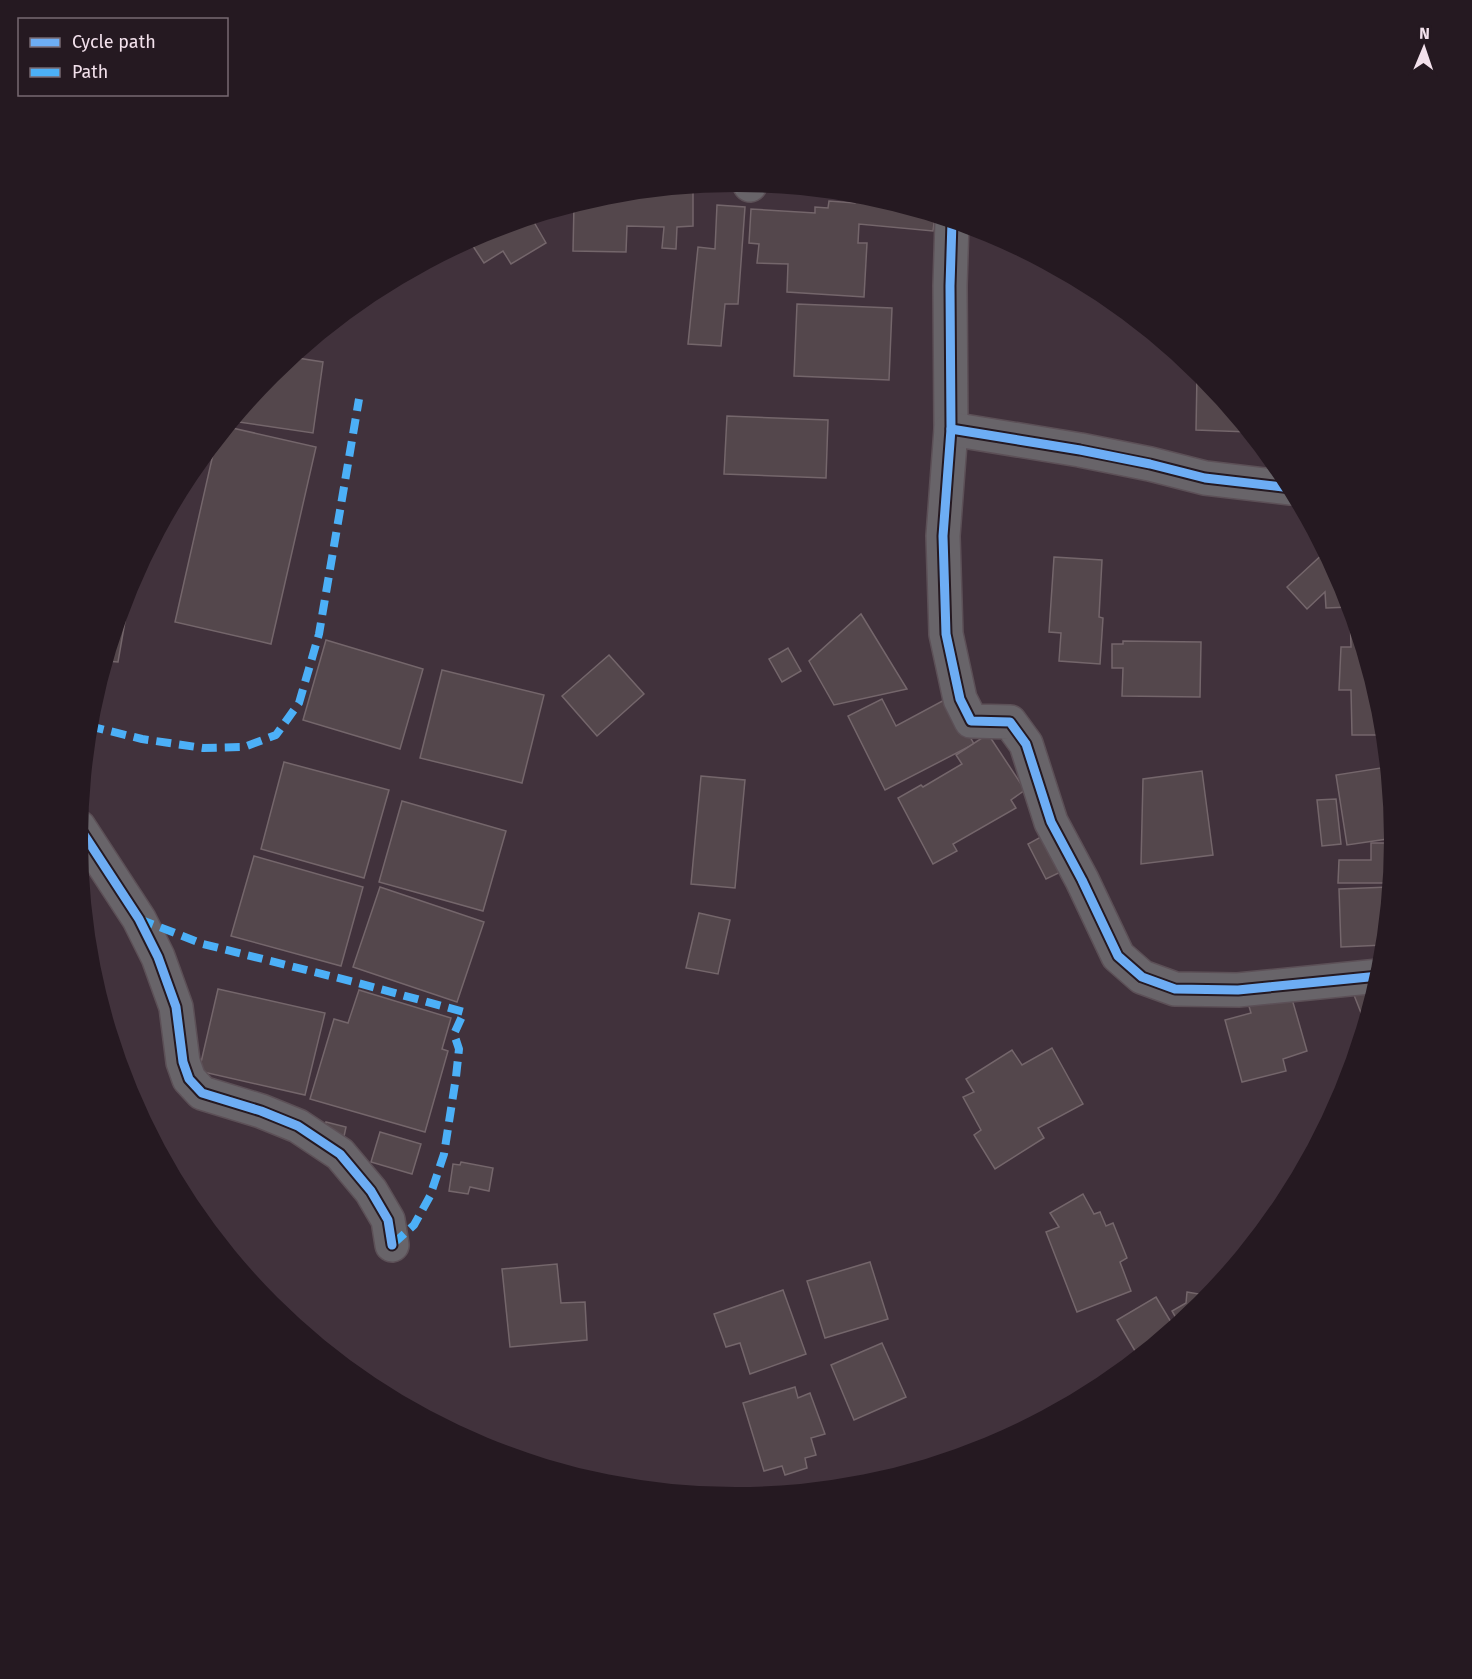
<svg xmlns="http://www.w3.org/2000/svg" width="1472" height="1679" viewBox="0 0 1472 1679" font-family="'Fira Sans',sans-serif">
<rect width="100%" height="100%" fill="#41323c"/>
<g fill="#54474c" stroke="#74666b" stroke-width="1.5">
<polygon points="634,192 693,192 693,226 677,227 676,249 662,248 664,227 627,226 626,252 573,251 574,204 590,203 590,199 608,194"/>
<polygon points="856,193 865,194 935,216 933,231 859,224 858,243 867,243 864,297 787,292 788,264 757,263 759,244 749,243 751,209 815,213 815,207 828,208 829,201 855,203"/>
<polygon points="717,205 745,207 738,304 725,304 721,346 688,344 698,247 715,249"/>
<polygon points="531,217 546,243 511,264 503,251 484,263 469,240 485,231"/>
<polygon points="797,304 892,308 889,380 794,376"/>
<polygon points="291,357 323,362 313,433 232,421 271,374"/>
<polygon points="1197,375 1202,375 1248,432 1196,430"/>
<polygon points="727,416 828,420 826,478 724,474"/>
<polygon points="228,427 316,447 271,644 175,622 216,441"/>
<polygon points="1325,552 1344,588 1350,607 1326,608 1325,592 1307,609 1287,587"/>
<polygon points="1054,557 1102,560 1099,617 1103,618 1100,664 1059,661 1061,633 1049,632"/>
<polygon points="132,581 118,662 106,661 128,587"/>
<polygon points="1350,611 1381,711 1384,735 1352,735 1351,690 1339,690 1341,647 1351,647"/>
<polygon points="861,614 907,689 834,705 809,661"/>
<polygon points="326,640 423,669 400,749 303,720"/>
<polygon points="1123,641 1201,642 1200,697 1122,696 1123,668 1112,668 1112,644 1123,644"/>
<polygon points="788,648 801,671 782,682 769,659"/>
<polygon points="609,655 644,694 597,736 562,696"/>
<polygon points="442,670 544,695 522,783 420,758"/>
<polygon points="948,698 974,744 885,790 848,716 882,699 896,726"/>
<polygon points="988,734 1025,790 1011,800 1016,808 953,844 957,851 933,864 898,798 921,785 923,787 962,764 956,755"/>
<polygon points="284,762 389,790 364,878 261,849"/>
<polygon points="1387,767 1394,838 1347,845 1336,775"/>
<polygon points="1202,771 1213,855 1141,864 1143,779"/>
<polygon points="701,776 745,780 735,888 691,884"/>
<polygon points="1336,799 1341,844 1322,846 1317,800"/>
<polygon points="402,801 506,831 483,911 379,882"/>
<polygon points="1050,832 1069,868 1046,879 1028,844"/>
<polygon points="1371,843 1394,843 1390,883 1338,883 1339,860 1371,860"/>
<polygon points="254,856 363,887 341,966 231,936"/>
<polygon points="380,887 484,922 457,1002 353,967"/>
<polygon points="1389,887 1384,945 1341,947 1339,889"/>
<polygon points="699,913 730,920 718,974 686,968"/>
<polygon points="1377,981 1365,1023 1352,990"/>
<polygon points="218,989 325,1013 305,1095 199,1071"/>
<polygon points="359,990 451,1018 442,1049 448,1051 425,1132 310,1099 334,1019 348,1023"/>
<polygon points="1290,992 1307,1051 1283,1059 1286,1071 1242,1082 1225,1020 1251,1013 1248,1003"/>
<polygon points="1052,1048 1083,1104 1038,1128 1044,1138 995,1169 974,1135 981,1130 963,1097 974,1092 966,1079 1012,1050 1022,1065"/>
<polygon points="326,1122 346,1127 343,1141 323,1136"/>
<polygon points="380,1132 421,1144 412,1174 371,1162"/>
<polygon points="461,1162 493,1168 489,1191 470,1187 468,1194 449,1191 453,1164 460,1165"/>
<polygon points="1083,1194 1094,1214 1100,1212 1106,1226 1113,1223 1127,1258 1120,1262 1131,1291 1077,1312 1046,1232 1059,1227 1050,1213"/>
<polygon points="870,1262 888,1319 825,1338 807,1281"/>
<polygon points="557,1264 561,1303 585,1302 587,1340 510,1347 502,1269"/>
<polygon points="783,1290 806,1354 750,1374 740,1343 726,1347 714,1314"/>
<polygon points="1187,1292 1205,1295 1204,1301 1179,1323 1172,1311 1186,1303"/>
<polygon points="1156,1297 1174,1327 1138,1356 1117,1320"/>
<polygon points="882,1343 906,1397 854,1420 831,1365"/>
<polygon points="795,1387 798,1398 810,1393 825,1434 811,1438 816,1455 805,1458 807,1468 785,1475 782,1466 764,1471 743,1403"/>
</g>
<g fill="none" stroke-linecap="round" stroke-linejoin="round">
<g stroke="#5c5057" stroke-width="36">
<g id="minor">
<polyline points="749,183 750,185"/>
<polyline points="952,221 950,286 951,429 943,536 946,634 960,699 971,721 1010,722 1026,744 1051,822 1082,880 1118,956 1142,977 1175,989 1238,990 1379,976"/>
<polyline points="951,429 1080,450 1150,464 1205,478 1291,488"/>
<polyline points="79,827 139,919 158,957 176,1007 183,1062 189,1079 202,1093 261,1111 298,1126 340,1154 371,1191 388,1220 392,1245"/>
</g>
</g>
<use href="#minor" stroke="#686469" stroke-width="33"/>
<g stroke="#4cb0f7" stroke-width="8" stroke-dasharray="15 8" stroke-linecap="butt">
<polyline points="89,726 142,739 203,748 244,747 276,735 299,703 319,634 359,399"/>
<polyline points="139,919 203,944 358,983 464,1012 454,1034 459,1049 456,1077 444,1154 430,1196 414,1225 392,1245"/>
</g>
<g stroke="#251921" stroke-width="13">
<g id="cycleway">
<polyline points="952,221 950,286 951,429 943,536 946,634 960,699 971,721 1010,722 1026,744 1051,822 1082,880 1118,956 1142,977 1175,989 1238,990 1379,976"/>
<polyline points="951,429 1080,450 1150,464 1205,478 1291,488"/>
<polyline points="79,827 139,919 158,957 176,1007 183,1062 189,1079 202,1093 261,1111 298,1126 340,1154 371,1191 388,1220 392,1245"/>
</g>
</g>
<use href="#cycleway" stroke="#6dadf4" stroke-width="9"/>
</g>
<path d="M0 0H1472V1679H0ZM735 192H737A647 647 0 0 1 1384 839V840A647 647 0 0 1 737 1487H735A647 647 0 0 1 88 840V839A647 647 0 0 1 735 192Z" fill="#251921" fill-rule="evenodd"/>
<rect x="18" y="18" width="210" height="78" fill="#251921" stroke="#776972" stroke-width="1.5"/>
<rect x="30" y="38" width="30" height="9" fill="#6dadf4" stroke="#776972" stroke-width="1.5"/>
<text x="72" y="48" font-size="18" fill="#f3e1ec">Cycle path</text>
<rect x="30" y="68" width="30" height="9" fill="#4cb0f7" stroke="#776972" stroke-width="1.5"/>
<text x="72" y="78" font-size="18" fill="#f3e1ec">Path</text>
<g transform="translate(1424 48) rotate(2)" stroke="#251921" stroke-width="4.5" paint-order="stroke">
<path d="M0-4.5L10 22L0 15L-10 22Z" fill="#f3e1ec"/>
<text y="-9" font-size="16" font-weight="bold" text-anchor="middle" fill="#f3e1ec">N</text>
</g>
</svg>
